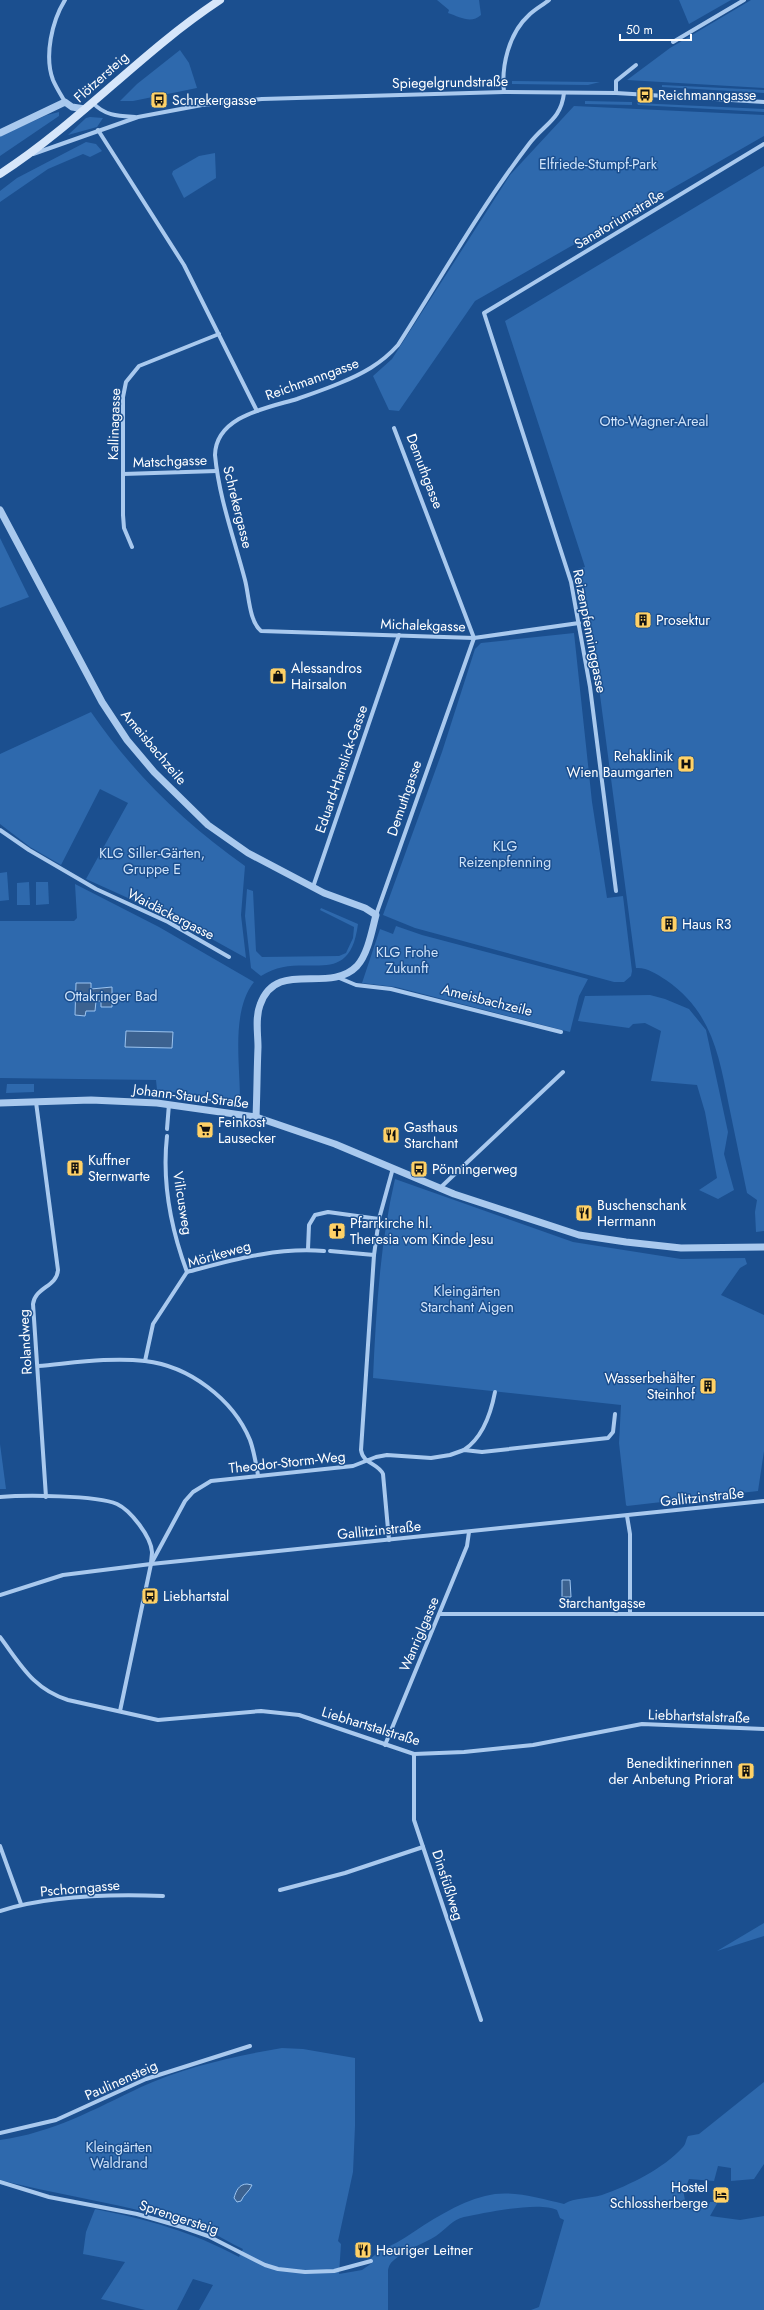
<svg xmlns="http://www.w3.org/2000/svg" width="764" height="2310" viewBox="0 0 764 2310" font-family="Jost,sans-serif">
<rect width="100%" height="100%" fill="#1b4f8f"/>
<g fill="#2e69ad">
<path d="M437,0H479L481,15C471,24 460,17 448,13L449,10Z"/>
<polygon points="679,0 731,0 689,24"/>
<polygon points="751,0 764,0 764,88 627,80 670,48"/>
<polygon points="180,50 189,63 197,88 133,101 120,101 137,84"/>
<polygon points="512,81 594,82 600,82 588,85 512,84"/>
<polygon points="662,85 764,90 764,93 662,87"/>
<polygon points="585,101 632,102 632,105 585,104"/>
<polygon points="637,103 764,109 764,112 638,105"/>
<polygon points="574,106 764,115 764,136 475,301 399,411 389,410 373,376 392,359 510,175"/>
<polygon points="59,112 59,116 0,156 0,136 47,115"/>
<polygon points="90,117 103,118 97,127 68,135 86,118"/>
<polygon points="86,142 96,144 102,151 90,157 83,154 48,169 0,202 0,191 17,178"/>
<polygon points="215,153 216,178 184,198 172,174 173,171 199,156"/>
<path d="M764,166V1231L756,1232L755,1212L757,1200L747,1193C741,1164 735,1135 729,1106C719,1055 712,1012 666,980C657,974 646,967 636,968L591,627L578,569L585,567L505,321Z"/>
<polygon points="0,538 29,597 0,608"/>
<polygon points="574,633 592,802 607,898 623,896 632,971 631,976 624,982 614,982 415,928 383,915 442,752 475,649 481,643"/>
<path d="M91,712C133,773 184,823 245,866L241,915L246,958L181,922L86,879L128,803L100,789L61,865L30,847L0,824V754Z"/>
<polygon points="7,872 9,900 0,901 0,873"/>
<polygon points="29,882 30,905 17,905 17,883"/>
<polygon points="36,882 48,882 49,904 36,905"/>
<path d="M75,884L159,927L254,982C231,1011 240,1063 240,1099L238,1101L157,1090L156,1080L0,1078V921H74L77,918Z"/>
<path d="M247,889L253,891L256,951L262,957L339,956L346,953L353,938L354,927L320,910L321,908L358,924C349,993 303,948 261,976L251,968L245,916Z"/>
<polygon points="396,926 422,935 588,979 579,996 570,1032 396,987 362,983 380,929 393,934"/>
<polygon points="650,995 665,999 689,1009 706,1030 728,1132 724,1154 734,1190 718,1199 699,1190 717,1178 705,1112 697,1085 651,1081 661,1031 645,1023 633,1024 629,1028 578,1021 585,996"/>
<polygon points="7,1084 34,1084 34,1092 6,1093"/>
<path d="M395,1179L573,1242L681,1259L745,1258L747,1264L740,1268L721,1295L764,1315V1451L758,1491L627,1506L626,1505L619,1443L621,1405L373,1378C376,1311 380,1244 395,1179Z"/>
<polygon points="0,1444 6,1489 0,1489"/>
<polygon points="764,1923 764,1936 717,1951"/>
<path d="M282,2048L303,2049L355,2058V2126L353,2172L338,2241L341,2244L339,2274L362,2270L372,2263L370,2259C381,2249 394,2245 406,2237C430,2221 457,2203 485,2196C510,2189 539,2198 564,2204C575,2197 589,2199 602,2195C630,2185 663,2169 683,2147C686,2144 686,2139 688,2136L699,2134L764,2082V2164L754,2179L731,2181V2168L718,2166L714,2181L689,2179L686,2187L676,2185L675,2189L683,2190L685,2200L709,2205L710,2202H718L710,2216L740,2220L764,2216V2310H531L539,2307L564,2220L560,2218L557,2210C539,2201 484,2213 464,2217C453,2219 445,2230 436,2236C423,2244 405,2250 394,2260C390,2263 389,2266 388,2270V2310H199L213,2285L193,2279L177,2310H145L101,2299L125,2262L83,2254L86,2232L95,2209C146,2219 193,2232 239,2257L243,2249C232,2244 221,2237 210,2232C143,2206 70,2198 0,2180V2140C52,2133 95,2109 141,2087C185,2067 235,2056 282,2048Z"/>
</g>
<g fill="#3c6290" stroke="#9cc4f0">
<polygon points="76,983 91,983 91,989 112,987 112,1007 101,1007 101,1001 96,1001 95,1011 86,1011 85,1016 75,1015"/>
<polygon points="126,1031 173,1032 172,1048 125,1047"/>
<polygon points="562,1580 570,1580 571,1597 562,1597"/>
<path d="M247,2184L252,2185C250,2191 243,2195 241,2201L237,2202L234,2198C236,2191 239,2184 247,2184Z"/>
</g>
<g fill="none" stroke-linecap="round" stroke-linejoin="round">
<g stroke="#a9c9ee" stroke-width="4">
<polyline points="673,42 744,0"/>
<path d="M504,92C501,66 509,33 529,15C535,9 543,5 549,0"/>
<path d="M564,93C561,120 544,124 529,144C480,208 441,278 398,345C381,364 362,374 340,383C326,389 311,394 297,399C267,408 216,416 215,455C219,498 234,538 245,580C249,595 249,621 261,631L474,638L579,623"/>
<polyline points="616,93 616,81 636,65"/>
<path d="M65,102C61,95 56,87 53,80C44,56 52,21 65,0"/>
<path d="M93,103C105,116 119,116 135,117"/>
<polyline points="98,130 184,265 257,411"/>
<polyline points="33,154 138,117 202,105 262,99 504,92 616,93 764,102"/>
<polyline points="123,474 217,471"/>
<polyline points="132,547 124,528 123,515 123,397 126,382 139,366 219,334"/>
<polyline points="0,830 29,850 96,889 168,922 229,957"/>
<polyline points="313,887 399,635"/>
<polyline points="616,891 590,687 571,582 484,313 764,144"/>
<polyline points="376,915 474,638 394,428"/>
<polyline points="337,977 356,985 391,989 561,1032"/>
<path d="M36,1102L58,1270C57,1287 35,1287 33,1304L46,1497"/>
<polyline points="167,1129 169,1104"/>
<path d="M167,1136C162,1181 171,1229 187,1272"/>
<polyline points="440,1188 563,1072"/>
<polyline points="308,1249 309,1225 315,1215 328,1212 379,1219"/>
<polyline points="330,1251 374,1255"/>
<path d="M145,1361L153,1324L187,1272C233,1260 276,1247 324,1251"/>
<path d="M38,1366C73,1363 110,1357 145,1361C189,1366 233,1399 250,1440C254,1451 256,1464 258,1475"/>
<path d="M464,1450C482,1438 491,1413 495,1392"/>
<path d="M0,1497C24,1495 96,1495 117,1504C130,1510 151,1536 152,1552C152,1556 151,1560 151,1564L120,1711"/>
<polyline points="627,1516 630,1534 630,1614"/>
<path d="M389,1540L383,1474C378,1463 363,1464 361,1450L374,1255L379,1219L393,1168"/>
<polyline points="151,1564 185,1501 193,1492 211,1481 353,1466 376,1457 387,1455 431,1458 450,1455 464,1450 482,1452 608,1438 613,1432 615,1414"/>
<polyline points="0,1595 63,1575 151,1564 764,1501"/>
<polyline points="440,1614 764,1614"/>
<path d="M0,1637C21,1665 33,1689 68,1700L158,1720L261,1711L299,1715L414,1754L464,1752L533,1745L642,1724L764,1729"/>
<polyline points="385,1745 467,1546 469,1532"/>
<polyline points="414,1754 414,1820 481,2020"/>
<polyline points="0,1846 21,1904"/>
<polyline points="280,1890 345,1873 423,1847"/>
<path d="M0,1911C50,1895 110,1894 163,1896"/>
<polyline points="0,2133 56,2120 146,2079 250,2046"/>
<polyline points="0,2182 49,2197 137,2214 182,2227 208,2236 265,2265 278,2269 305,2272 334,2271 371,2261"/>
</g>
<g stroke="#a9c9ee" stroke-width="7">
<polyline points="0,133 65,102 72,107 85,109"/>
<path d="M0,510L102,702L127,740L154,772L208,825L248,853L324,893L365,908L376,915C372,930 368,954 357,966C329,995 276,958 260,1005C255,1018 258,1034 258,1047C257,1071 257,1094 256,1117"/>
<polyline points="0,1103 91,1100 157,1103 256,1117 335,1144 454,1194 579,1235 626,1242 681,1248 764,1247"/>
</g>
<path stroke="#d6e6fa" stroke-width="8" d="M0,174C79,123 141,52 220,0"/>
</g>
<defs>
<g id="bus-square" transform="scale(0.9)"><rect x="-9" y="-9" width="18" height="18" rx="4" fill="#ffd166" stroke="#1b4f8f"/><path d="M-5-6H5V4H4V6H2V4H-2V6H-4V4H-5ZM-3.5-4V0h7V-4ZM-3.5 1.2v1.5H-2V1.2ZM2 1.2v1.5H3.5V1.2Z" fill="#111"/></g>
<g id="building-square" transform="scale(0.9)"><rect x="-9" y="-9" width="18" height="18" rx="4" fill="#ffd166" stroke="#1b4f8f"/><path d="M-4-6H4V6H1V3H-1V6H-4ZM-2.5-4.3h1.7v1.8h-1.7ZM.8-4.3h1.7v1.8H.8ZM-2.5-1h1.7V.8h-1.7ZM.8-1h1.7V.8H.8Z" fill="#111"/></g>
<g id="shop-square" transform="scale(0.9)"><rect x="-9" y="-9" width="18" height="18" rx="4" fill="#ffd166" stroke="#1b4f8f"/><path d="M-5-2.5h2.3a2.7 3.5 0 0 1 5.4 0H5L5.5 6h-11ZM-1.5-2.5h3a1.5 2.3 0 0 0-3 0Z" fill="#111"/></g>
<g id="hospital-square" transform="scale(0.9)"><rect x="-9" y="-9" width="18" height="18" rx="4" fill="#ffd166" stroke="#1b4f8f"/><path d="M-5-5h3v3.5h4V-5h3V5h-3V1.5h-4V5h-3Z" fill="#111"/></g>
<g id="supermarket-square" transform="scale(0.9)"><rect x="-9" y="-9" width="18" height="18" rx="4" fill="#ffd166" stroke="#1b4f8f"/><path d="M-6-5.5h2.5l.6 2H6L4.5 2H-2.5L-4.4-4H-6ZM-1.5 3.2a1.3 1.3 0 1 0 .1 0ZM3 3.2a1.3 1.3 0 1 0 .1 0Z" fill="#111"/></g>
<g id="restaurant-square" transform="scale(0.9)"><rect x="-9" y="-9" width="18" height="18" rx="4" fill="#ffd166" stroke="#1b4f8f"/><path d="M-5-6h1v4h1v-4h1v4h1v-4h1v5L-1.5 .5V6h-2V.5L-5-1ZM5-6V6H3V1.5H1.5Q1.5-4 5-6Z" fill="#111"/></g>
<g id="church-square" transform="scale(0.9)"><rect x="-9" y="-9" width="18" height="18" rx="4" fill="#ffd166" stroke="#1b4f8f"/><path d="M-1.2-6h2.4v3.5h3.3v2.4h-3.3V6h-2.4V-.1h-3.3v-2.4h3.3Z" fill="#111"/></g>
<g id="hotel-square" transform="scale(0.9)"><rect x="-9" y="-9" width="18" height="18" rx="4" fill="#ffd166" stroke="#1b4f8f"/><path d="M-6-4.5h1.5V1H6V5H4.5V3h-9V5H-6ZM-4 0a1.8 1.8 0 1 1 3.6 0ZM.5 0V-2.5h3Q6-2.5 6 0Z" fill="#111"/></g>
</defs>
<g fill-rule="evenodd">
<use href="#bus-square" x="645" y="95"/>
<use href="#bus-square" x="159" y="100"/>
<use href="#building-square" x="643" y="620"/>
<use href="#shop-square" x="278" y="676"/>
<use href="#hospital-square" x="686" y="764"/>
<use href="#building-square" x="669" y="924"/>
<use href="#supermarket-square" x="205" y="1130"/>
<use href="#restaurant-square" x="391" y="1135"/>
<use href="#building-square" x="75" y="1168"/>
<use href="#bus-square" x="419" y="1169"/>
<use href="#restaurant-square" x="584" y="1213"/>
<use href="#church-square" x="337" y="1231"/>
<use href="#building-square" x="708" y="1386"/>
<use href="#bus-square" x="150" y="1596"/>
<use href="#building-square" x="746" y="1771"/>
<use href="#hotel-square" x="721" y="2195"/>
<use href="#restaurant-square" x="363" y="2250"/>
</g>
<g text-anchor="middle" dominant-baseline="central" stroke-width="3" stroke-linejoin="round" paint-order="stroke">
<g font-size="14" fill="#fff" stroke="#1b4f8f">
<text transform="translate(101 77) rotate(-42)">Flötzersteig</text>
<text transform="translate(450 82) rotate(-1)">Spiegelgrundstraße</text>
<text transform="translate(619 219) rotate(-31)">Sanatoriumstraße</text>
<text transform="translate(312 379) rotate(-20)">Reichmanngasse</text>
<text transform="translate(114 424) rotate(-88)">Kallinagasse</text>
<text transform="translate(170 461) rotate(-2)">Matschgasse</text>
<text transform="translate(425 471) rotate(69)">Demuthgasse</text>
<text transform="translate(238 507) rotate(76)">Schrekergasse</text>
<text transform="translate(423 625) rotate(2)">Michalekgasse</text>
<text transform="translate(590 631) rotate(79)">Reizenpfenninggasse</text>
<text transform="translate(154 747) rotate(50)">Ameisbachzeile</text>
<text transform="translate(341 769) rotate(-71)">Eduard-Hanslick-Gasse</text>
<text transform="translate(404 798) rotate(-71)">Demuthgasse</text>
<text transform="translate(171 914) rotate(27)">Waidäckergasse</text>
<text transform="translate(487 1000) rotate(14)">Ameisbachzeile</text>
<text transform="translate(191 1096) rotate(7)">Johann-Staud-Straße</text>
<text transform="translate(183 1203) rotate(81)">Vilicusweg</text>
<text transform="translate(219 1254) rotate(-16)">Mörikeweg</text>
<text transform="translate(25 1342) rotate(-93)">Rolandweg</text>
<text transform="translate(287 1462) rotate(-6)">Theodor-Storm-Weg</text>
<text transform="translate(702 1497) rotate(-6)">Gallitzinstraße</text>
<text transform="translate(379 1530) rotate(-6)">Gallitzinstraße</text>
<text x="602" y="1603">Starchantgasse</text>
<text transform="translate(419 1634) rotate(-67)">Wanriglgasse</text>
<text transform="translate(699 1716) rotate(2)">Liebhartstalstraße</text>
<text transform="translate(371 1726) rotate(17)">Liebhartstalstraße</text>
<text transform="translate(448 1885) rotate(72)">Dinsfüßlweg</text>
<text transform="translate(80 1888) rotate(-5)">Pschorngasse</text>
<text transform="translate(121 2080) rotate(-24)">Paulinensteig</text>
<text transform="translate(179 2217) rotate(18)">Sprengersteig</text>
</g>
<g font-size="14" fill="#fff" stroke="#1b4f8f" text-anchor="start">
<text x="658" y="95">Reichmanngasse</text>
<text x="172" y="100">Schrekergasse</text>
<text x="656" y="620">Prosektur</text>
<text x="291" y="668">Alessandros<tspan x="291" dy="16">Hairsalon</tspan></text>
<text x="673" y="756" text-anchor="end">Rehaklinik<tspan x="673" dy="16">Wien Baumgarten</tspan></text>
<text x="682" y="924">Haus R3</text>
<text x="218" y="1122">Feinkost<tspan x="218" dy="16">Lausecker</tspan></text>
<text x="404" y="1127">Gasthaus<tspan x="404" dy="16">Starchant</tspan></text>
<text x="88" y="1160">Kuffner<tspan x="88" dy="16">Sternwarte</tspan></text>
<text x="432" y="1169">Pönningerweg</text>
<text x="597" y="1205">Buschenschank<tspan x="597" dy="16">Herrmann</tspan></text>
<text x="350" y="1223">Pfarrkirche hl.<tspan x="350" dy="16">Theresia vom Kinde Jesu</tspan></text>
<text x="695" y="1378" text-anchor="end">Wasserbehälter<tspan x="695" dy="16">Steinhof</tspan></text>
<text x="163" y="1596">Liebhartstal</text>
<text x="733" y="1763" text-anchor="end">Benediktinerinnen<tspan x="733" dy="16">der Anbetung Priorat</tspan></text>
<text x="708" y="2187" text-anchor="end">Hostel<tspan x="708" dy="16">Schlossherberge</tspan></text>
<text x="376" y="2250">Heuriger Leitner</text>
</g>
<g font-size="14" fill="#cfe3fa" stroke="#1b4f8f">
<text x="598" y="164">Elfriede-Stumpf-Park</text>
<text x="654" y="421">Otto-Wagner-Areal</text>
<text x="505" y="846">KLG<tspan x="505" dy="16">Reizenpfenning</tspan></text>
<text x="152" y="853">KLG Siller-Gärten,<tspan x="152" dy="16">Gruppe E</tspan></text>
<text x="407" y="952">KLG Frohe<tspan x="407" dy="16">Zukunft</tspan></text>
<text x="111" y="996">Ottakringer Bad</text>
<text x="467" y="1291">Kleingärten<tspan x="467" dy="16">Starchant Aigen</tspan></text>
<text x="119" y="2147">Kleingärten<tspan x="119" dy="16">Waldrand</tspan></text>
</g>
</g>
<path d="M620 34v6h71v-6" fill="none" stroke="#ffffff" stroke-width="2"/>
<text x="626" y="34" font-size="12" fill="#ffffff" stroke="#1b4f8f" stroke-width="3" paint-order="stroke">50 m</text>
</svg>
